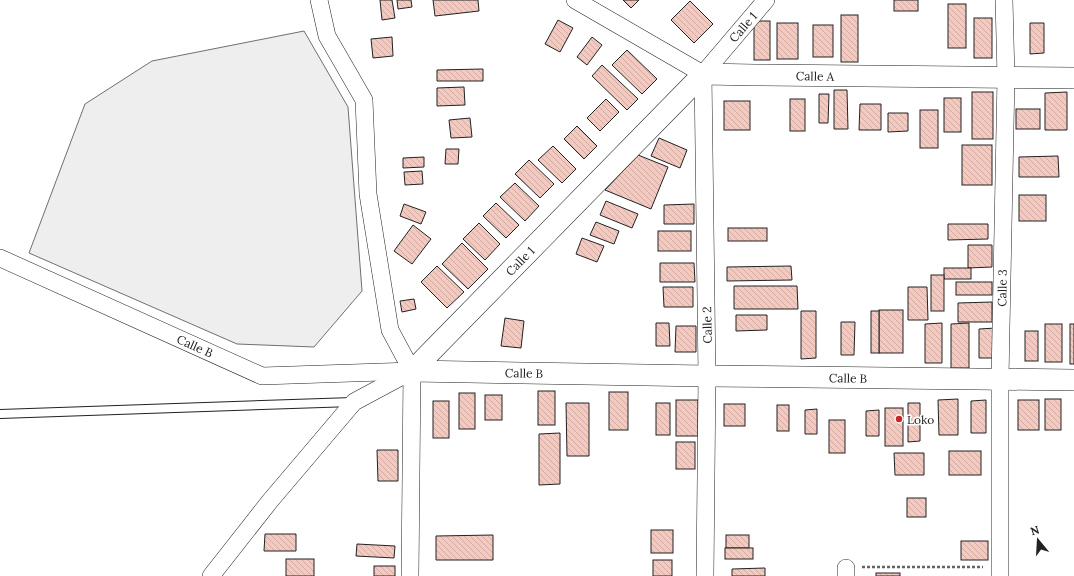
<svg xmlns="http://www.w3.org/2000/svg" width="1074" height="576" viewBox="0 0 1074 576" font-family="Lora,serif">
<defs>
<pattern id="building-back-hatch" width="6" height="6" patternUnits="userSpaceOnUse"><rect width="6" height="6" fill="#f3c9c0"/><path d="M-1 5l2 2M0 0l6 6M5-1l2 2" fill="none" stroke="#d0aca5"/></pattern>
</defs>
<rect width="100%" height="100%" fill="#fff"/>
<polygon fill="#eee" stroke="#6f6f6f" points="304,31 348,107 362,291 314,347 237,344 29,253 85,104 152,61"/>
<g fill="url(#building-back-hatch)" stroke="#222">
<polygon points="380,0 392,0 395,18 382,20"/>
<polygon points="397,0 411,0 412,7 398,9"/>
<polygon points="433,0 478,0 479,11 435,16"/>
<polygon points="623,0 639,0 631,8"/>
<rect x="894" y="0" width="24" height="11"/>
<polygon points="690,1 713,24 694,43 671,20"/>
<rect x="948" y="4" width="18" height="44"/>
<rect x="841" y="15" width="17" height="47"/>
<rect x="974" y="18" width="18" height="40"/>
<polygon points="558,20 573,28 560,52 545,44"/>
<rect x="754" y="21" width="16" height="39"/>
<rect x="777" y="23" width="21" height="36"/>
<polygon points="1030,23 1044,23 1044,53 1030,54"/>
<rect x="813" y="25" width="20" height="32"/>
<polygon points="392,37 393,56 373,58 371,39"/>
<polygon points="592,37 602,45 587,65 577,57"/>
<polygon points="627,50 657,79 642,94 612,65"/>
<polygon points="602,65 638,99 627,110 592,76"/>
<polygon points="483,69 483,81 437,81 437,70"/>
<polygon points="464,87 465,105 437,106 437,88"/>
<polygon points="834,90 847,90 848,129 834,129"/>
<rect x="972" y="92" width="21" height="47"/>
<polygon points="1067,92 1067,130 1045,130 1045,93"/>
<polygon points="819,94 829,94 828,123 819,123"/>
<rect x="944" y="98" width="17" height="34"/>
<polygon points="606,99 619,112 600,131 587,118"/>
<rect x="790" y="99" width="15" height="32"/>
<rect x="724" y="101" width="26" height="29"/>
<polygon points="860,104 881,104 881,130 859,130"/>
<rect x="1016" y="109" width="24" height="20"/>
<rect x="920" y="110" width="18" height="38"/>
<polygon points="888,113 908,113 908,131 888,132"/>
<polygon points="470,118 472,137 451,138 449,120"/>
<polygon points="577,126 597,146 584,159 564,139"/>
<polygon points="659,138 687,150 680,168 651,156"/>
<rect x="962" y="145" width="30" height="40"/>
<polygon points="553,146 576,169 562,183 538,160"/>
<polygon points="446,149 459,149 458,164 445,164"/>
<polygon points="638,155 668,167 651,209 605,190"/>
<polygon points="1058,156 1059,177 1019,177 1019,157"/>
<polygon points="424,157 424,167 403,168 403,158"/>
<polygon points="529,160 554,184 540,198 515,174"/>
<polygon points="422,171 423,184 405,185 404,172"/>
<polygon points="515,183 539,206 525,221 500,197"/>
<rect x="1019" y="195" width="27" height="26"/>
<polygon points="606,201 638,214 632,228 600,215"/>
<polygon points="496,203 519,225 506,238 483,216"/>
<polygon points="404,204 426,212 421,224 400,216"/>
<polygon points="694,204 694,224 664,224 664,205"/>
<polygon points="596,222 619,231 614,244 590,235"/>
<polygon points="479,223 500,244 485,260 463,239"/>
<polygon points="948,224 988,224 988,239 948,240"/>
<polygon points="413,225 431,239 412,264 394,251"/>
<rect x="728" y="228" width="39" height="13"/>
<rect x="658" y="231" width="33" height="20"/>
<polygon points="582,238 604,246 597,262 576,254"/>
<polygon points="462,243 488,269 468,289 442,264"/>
<polygon points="968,245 992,245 992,267 968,268"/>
<polygon points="660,263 694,263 695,282 660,282"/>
<polygon points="437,266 464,292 447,308 421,282"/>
<polygon points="791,266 792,280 727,281 727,267"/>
<rect x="944" y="268" width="27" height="11"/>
<rect x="931" y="275" width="13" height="36"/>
<rect x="956" y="282" width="36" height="13"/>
<polygon points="734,286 797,286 798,309 734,309"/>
<polygon points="663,287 693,287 693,307 664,307"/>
<polygon points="908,287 927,287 928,320 908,320"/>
<polygon points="414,299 416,309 402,312 400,301"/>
<polygon points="992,302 992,322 958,322 958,303"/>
<rect x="879" y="310" width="24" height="43"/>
<polygon points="801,311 816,311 816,358 801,359"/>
<rect x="871" y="311" width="8" height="42"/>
<polygon points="736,315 767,315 767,330 736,331"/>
<polygon points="505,318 524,321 521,348 501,346"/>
<polygon points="841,322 855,322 854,355 841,355"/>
<polygon points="656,323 669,323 670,346 656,346"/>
<polygon points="942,323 942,363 925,363 925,324"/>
<polygon points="969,323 969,368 951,368 951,324"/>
<rect x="1045" y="324" width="17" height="38"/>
<rect x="1070" y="324" width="4" height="40"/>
<polygon points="676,326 696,326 696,352 675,352"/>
<polygon points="996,328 996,358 979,358 979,329"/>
<rect x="1025" y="331" width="13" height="30"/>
<rect x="538" y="391" width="17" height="34"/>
<rect x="609" y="392" width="19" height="38"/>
<rect x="459" y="393" width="16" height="36"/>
<rect x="485" y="395" width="17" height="25"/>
<polygon points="958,399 958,435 939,435 938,400"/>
<rect x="1045" y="399" width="16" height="31"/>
<rect x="676" y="400" width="22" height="36"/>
<polygon points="986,400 986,433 971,433 971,401"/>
<rect x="1018" y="400" width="21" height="30"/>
<rect x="433" y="401" width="16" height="37"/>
<polygon points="566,403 589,403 589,456 567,456"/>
<rect x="656" y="403" width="14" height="32"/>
<polygon points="908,403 920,403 920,441 908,442"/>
<rect x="724" y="404" width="21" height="22"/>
<rect x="777" y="405" width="12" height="26"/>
<rect x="885" y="408" width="18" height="38"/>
<polygon points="817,409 817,434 805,434 805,410"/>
<polygon points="879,410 879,436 866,436 866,411"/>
<rect x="829" y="420" width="16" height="33"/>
<polygon points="560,433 560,484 539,485 539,434"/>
<rect x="676" y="442" width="19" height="27"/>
<polygon points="377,450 398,450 398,481 378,481"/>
<rect x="949" y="451" width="32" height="24"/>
<polygon points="894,453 924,453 924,475 895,475"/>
<rect x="907" y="498" width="19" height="19"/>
<rect x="651" y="530" width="22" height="23"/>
<polygon points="265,534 296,534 296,551 264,551"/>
<polygon points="493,535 493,560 436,560 436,536"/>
<rect x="726" y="535" width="23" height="13"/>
<rect x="961" y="541" width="27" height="19"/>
<polygon points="357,544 395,546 394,558 356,556"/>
<rect x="725" y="548" width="28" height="11"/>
<rect x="286" y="559" width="28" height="17"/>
<rect x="653" y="560" width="19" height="16"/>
<rect x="374" y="566" width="21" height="10"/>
<polygon points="765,568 765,576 732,576 732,569"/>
<rect x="876" y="573" width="24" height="3"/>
</g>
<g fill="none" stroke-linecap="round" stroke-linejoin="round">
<g stroke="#222" stroke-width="10">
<polyline id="service" points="0,414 353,402"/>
</g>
<g stroke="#222" stroke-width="18">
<g id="minor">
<polyline points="319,0 327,36 364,100 368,194 390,330 412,371 410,576"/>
<polyline points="575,0 703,74"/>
<polyline points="703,74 707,376 705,576"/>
<polyline points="703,74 766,0"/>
<polyline points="0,258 262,376 412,371"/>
<polyline points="211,576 270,501 354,402 408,373"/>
<polyline points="846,576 846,568"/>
<polyline points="1000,576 1000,379 1006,77 1004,0"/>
</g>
</g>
<g stroke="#222" stroke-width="22">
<g id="tertiary">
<polyline points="412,371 703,74 755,75 1074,78"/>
<polyline points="412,371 707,376 1074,380"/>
</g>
</g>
<polyline stroke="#646464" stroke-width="2.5" stroke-dasharray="3 2" stroke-linecap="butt" points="862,567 983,567"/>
<use href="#service" stroke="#fff" stroke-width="8"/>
<use href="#minor" stroke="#fff" stroke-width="17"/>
<use href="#tertiary" stroke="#fff" stroke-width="21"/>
</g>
<circle fill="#c62828" stroke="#fff" stroke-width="1.5" cx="899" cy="419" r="4"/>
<g text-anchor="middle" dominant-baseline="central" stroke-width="3" stroke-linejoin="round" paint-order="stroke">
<g font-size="12" fill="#222" stroke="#fff">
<text transform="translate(743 27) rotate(-49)">Calle 1</text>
<text transform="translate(815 76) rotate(1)">Calle A</text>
<text transform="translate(520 261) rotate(-46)">Calle 1</text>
<text transform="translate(1002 288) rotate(-89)">Calle 3</text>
<text transform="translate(707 325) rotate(-91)">Calle 2</text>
<text transform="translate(195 346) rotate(24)">Calle B</text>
<text transform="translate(524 373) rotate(1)">Calle B</text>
<text transform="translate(848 378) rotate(1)">Calle B</text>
</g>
<g font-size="12" fill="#222" stroke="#fff" text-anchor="start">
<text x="907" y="419">Loko</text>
</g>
</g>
<g transform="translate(1038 540) rotate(342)" stroke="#ffffff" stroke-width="3" paint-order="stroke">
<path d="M0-3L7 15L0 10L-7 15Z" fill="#222222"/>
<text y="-6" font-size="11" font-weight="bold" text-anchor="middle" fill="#222222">N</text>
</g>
</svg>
